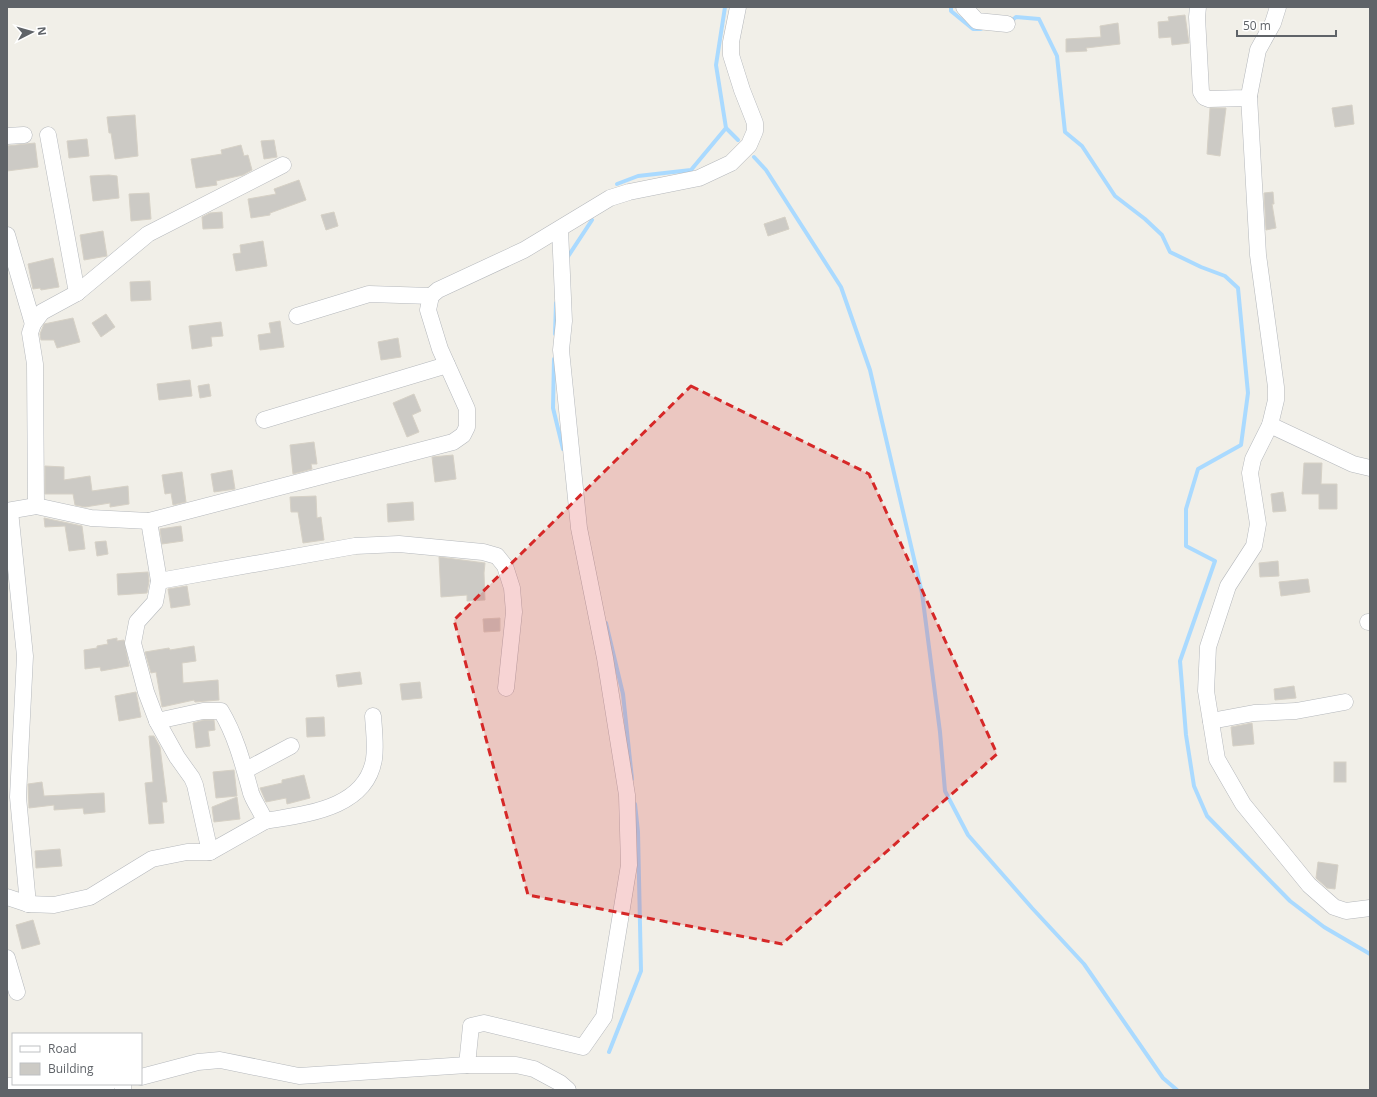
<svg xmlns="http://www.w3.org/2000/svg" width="1377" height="1097" viewBox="0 0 1377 1097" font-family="'Open Sans',sans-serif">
<rect width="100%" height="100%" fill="#f1efe8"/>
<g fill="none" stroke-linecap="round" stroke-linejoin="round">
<g stroke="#aadaff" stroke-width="4">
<polyline points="725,7 716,65 726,128 738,140"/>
<polyline points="951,7 951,11 973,29 981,29"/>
<polyline points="1010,22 1016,17 1039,19 1057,56 1065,132 1082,146 1115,196 1145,219 1162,235 1170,252 1201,267 1225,276 1238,288 1248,393 1241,445 1198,469 1186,509 1186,546 1215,561 1180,661 1186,735 1194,786 1207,816 1290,901 1324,927 1370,954"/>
<polyline points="754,157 766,170 841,287 870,370 922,593 940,732 945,791 968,835 1032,908 1084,964 1163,1078 1177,1090"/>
<polyline points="617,184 638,176 691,170 726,128"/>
<polyline points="567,258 592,220"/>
<polyline points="555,334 556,303"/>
<polyline points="554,359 553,408 563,449"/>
<polyline points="606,623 623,694 632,779"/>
<polyline points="609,1052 641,971 638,832 635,804"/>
</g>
</g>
<g fill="#cccac5" stroke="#d6d1c6">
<polygon points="1185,15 1189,43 1172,45 1171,37 1159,38 1158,22 1169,21 1168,17"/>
<polygon points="1118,23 1120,44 1086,48 1087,51 1066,52 1066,39 1101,37 1100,26"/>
<polygon points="1352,105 1354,124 1335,127 1332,108"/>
<polygon points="1210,108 1226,108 1220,156 1207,154"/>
<polygon points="135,115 138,156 115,159 111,133 109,133 107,117"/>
<polygon points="87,139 89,156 69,158 67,141"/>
<polygon points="274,140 277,157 264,159 261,141"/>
<polygon points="35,143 38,167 7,171 7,146"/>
<polygon points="241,145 244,156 248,155 252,170 243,175 216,181 217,185 196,188 191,159 222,154 221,150"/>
<polygon points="109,175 117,176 119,198 93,201 90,176"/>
<polygon points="299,180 306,200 270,213 270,215 251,218 248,199 276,194 274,189"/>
<polygon points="1273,192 1274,204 1272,204 1276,228 1266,230 1264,193"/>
<polygon points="149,193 151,219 131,221 129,194"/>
<polygon points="222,212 223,228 203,229 202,217 210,213"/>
<polygon points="334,212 338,226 326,230 321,215"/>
<polygon points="785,217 789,229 768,236 764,224"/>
<polygon points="103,231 107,256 84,260 80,235"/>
<polygon points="263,241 267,266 236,271 233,254 241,253 240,245"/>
<polygon points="53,258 59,287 41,290 40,288 33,289 28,264"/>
<polygon points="150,281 151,300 131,301 130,282"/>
<polygon points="106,314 115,327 101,337 92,323"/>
<polygon points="73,318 80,342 57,348 54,340 41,340 40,334 44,324"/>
<polygon points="280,321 284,347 260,350 258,335 271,333 269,323"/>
<polygon points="221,322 223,336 211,337 212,346 192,349 189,326"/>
<polygon points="398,338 401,357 381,360 378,342"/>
<polygon points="190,380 192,396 159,400 157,384"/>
<polygon points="209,384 211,396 200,398 198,386"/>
<polygon points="414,394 421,411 412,415 419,432 407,437 393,403"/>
<polygon points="314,442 317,464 311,464 312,469 293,474 290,445"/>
<polygon points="453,455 456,479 435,482 432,457"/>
<polygon points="1304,463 1322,463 1321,484 1337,484 1337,509 1319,509 1319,494 1302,494"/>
<polygon points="45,466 64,467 64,480 90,476 92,491 128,486 129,504 110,507 110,503 85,507 75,505 73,494 45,494"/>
<polygon points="232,470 235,489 214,492 211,474"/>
<polygon points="182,472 186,502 173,505 171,493 165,494 162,475"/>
<polygon points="1283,492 1286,511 1273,512 1271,494"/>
<polygon points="316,496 317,518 321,517 324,540 303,543 298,512 291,512 290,497"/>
<polygon points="413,502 414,520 388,522 387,504"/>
<polygon points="44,518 82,526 85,549 69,551 65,526 45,527"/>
<polygon points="181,526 183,541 162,544 160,529"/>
<polygon points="106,541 108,554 97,556 95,542"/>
<polygon points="439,557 485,563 484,573 485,600 467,601 467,595 441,597"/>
<polygon points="1278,561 1279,576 1260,577 1259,563"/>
<polygon points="148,572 149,581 147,593 118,595 117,574"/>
<polygon points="1308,579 1310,592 1281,596 1279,582"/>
<polygon points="187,586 190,605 171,608 168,589"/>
<polygon points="500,618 500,631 484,632 483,619"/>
<polygon points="117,638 117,641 124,640 129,666 101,671 100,667 85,669 84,650 97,648 97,646 108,644 107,640"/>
<polygon points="194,646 196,661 182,663 183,683 218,680 219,700 195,702 194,700 162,707 156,672 151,673 145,652 169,648 170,650"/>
<polygon points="360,672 362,684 338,687 336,675"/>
<polygon points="420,682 422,698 402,700 400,684"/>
<polygon points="1294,686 1296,698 1275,700 1274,689"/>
<polygon points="136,692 141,717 119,721 115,696"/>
<polygon points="324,717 325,736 307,737 306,718"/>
<polygon points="204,720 214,720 215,730 208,731 210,746 196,748 193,723"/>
<polygon points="1252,723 1254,744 1233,746 1231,727"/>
<polygon points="149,736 154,736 160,747 167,802 162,802 164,823 149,824 145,783 153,782"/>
<rect x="1334" y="762" width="12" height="20"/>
<polygon points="234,770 237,796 216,798 213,772"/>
<polygon points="304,775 310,798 287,804 286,798 266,802 260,788 282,783 282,780"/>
<polygon points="42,782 44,796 104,793 105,812 84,814 83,808 54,810 54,805 29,808 28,784"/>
<polygon points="237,797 240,819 214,822 212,807"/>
<polygon points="60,849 62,866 36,868 35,851"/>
<polygon points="1318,862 1338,865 1335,889 1327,888 1316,878"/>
<polygon points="33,920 40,944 22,949 16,925"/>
</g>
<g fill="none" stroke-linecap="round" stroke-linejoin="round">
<g stroke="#b5b8bc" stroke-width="17">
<g id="street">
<polyline points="964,7 977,21 1007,24"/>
<polyline points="1198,7 1197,17 1201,92 1204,97 1209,99 1244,98 1249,96 1258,50 1273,23 1278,7"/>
<polyline points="1249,96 1258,255 1276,387 1276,400 1270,425 1253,459 1250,473 1258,524 1254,546 1228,586 1208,647 1206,691 1217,759 1243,804 1309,885 1334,907 1346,911 1370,908"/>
<polyline points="7,136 24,135"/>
<polyline points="7,235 33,324"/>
<polyline points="77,293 148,234 283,165"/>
<polyline points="297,316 369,294 431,296"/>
<polyline points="264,420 447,365"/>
<polyline points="1270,425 1353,464 1370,468"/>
<polyline points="36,506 35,364 30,333 33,324 42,312 77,293 48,135"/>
<polyline points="7,511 36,506 91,518 149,521 453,442 463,435 467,427 467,409 440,349 428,310 431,296 438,290 524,250 610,198 629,192 699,178 731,163 749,145 755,131 755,123 742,90 731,55 731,42 738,7"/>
<polyline points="10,511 25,656 18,797 28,904"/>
<path d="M149,521L159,581L155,602L137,622L133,643L146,692L157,721L203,711H221C236,736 243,764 251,793C254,802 261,811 265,821C305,814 366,809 374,759C376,746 374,730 373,716"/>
<polyline points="159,581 355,546 399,544 483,552 497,556 505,566 512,588 514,612 506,688"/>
<polyline points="1368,622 1370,622"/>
<polyline points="157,721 177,757 192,778 195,785 210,852"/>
<polyline points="1211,721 1254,713 1296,711 1345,702"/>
<polyline points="246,770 291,746"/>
<polyline points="7,897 28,904 54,905 90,897 152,859 187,852 210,852 265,821"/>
<polyline points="7,958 17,992"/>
<polyline points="467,1065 471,1026 484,1023 583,1047 604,1017 629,865 627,795 605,658 579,528 561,350 564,321 560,229"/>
<polyline points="141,1077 198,1062 220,1060 299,1076 467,1065 516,1065 534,1069 560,1083 568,1090"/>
<polyline points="123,1084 123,1090"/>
<polyline points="7,1086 98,1086 108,1084"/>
</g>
</g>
<use href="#street" stroke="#fff" stroke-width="16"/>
</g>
<path fill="#d62828" fill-opacity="0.2" stroke="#d62828" stroke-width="3" stroke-dasharray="8 5" stroke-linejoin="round" d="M691,386L869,474L997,754L782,944L528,895L454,620Z"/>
<rect width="1377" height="1097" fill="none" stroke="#5f6368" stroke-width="16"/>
<rect x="12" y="1033" width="130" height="52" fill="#ffffff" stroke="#bfc1c3"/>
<rect x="20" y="1046" width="20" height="6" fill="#ffffff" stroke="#bfc1c3"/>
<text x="48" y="1053" font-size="12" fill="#5f6368">Road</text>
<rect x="20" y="1063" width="20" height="12" fill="#cccac5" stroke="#bfc1c3"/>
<text x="48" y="1073" font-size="12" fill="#5f6368">Building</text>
<g transform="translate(32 32) rotate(84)" stroke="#ffffff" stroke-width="3" paint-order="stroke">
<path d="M0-3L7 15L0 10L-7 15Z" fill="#5f6368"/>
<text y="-6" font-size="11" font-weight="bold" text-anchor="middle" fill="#5f6368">N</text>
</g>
<path d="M1237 30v6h99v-6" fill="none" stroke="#5f6368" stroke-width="2"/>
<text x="1243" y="30" font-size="12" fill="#5f6368" stroke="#ffffff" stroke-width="3" paint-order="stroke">50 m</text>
</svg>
